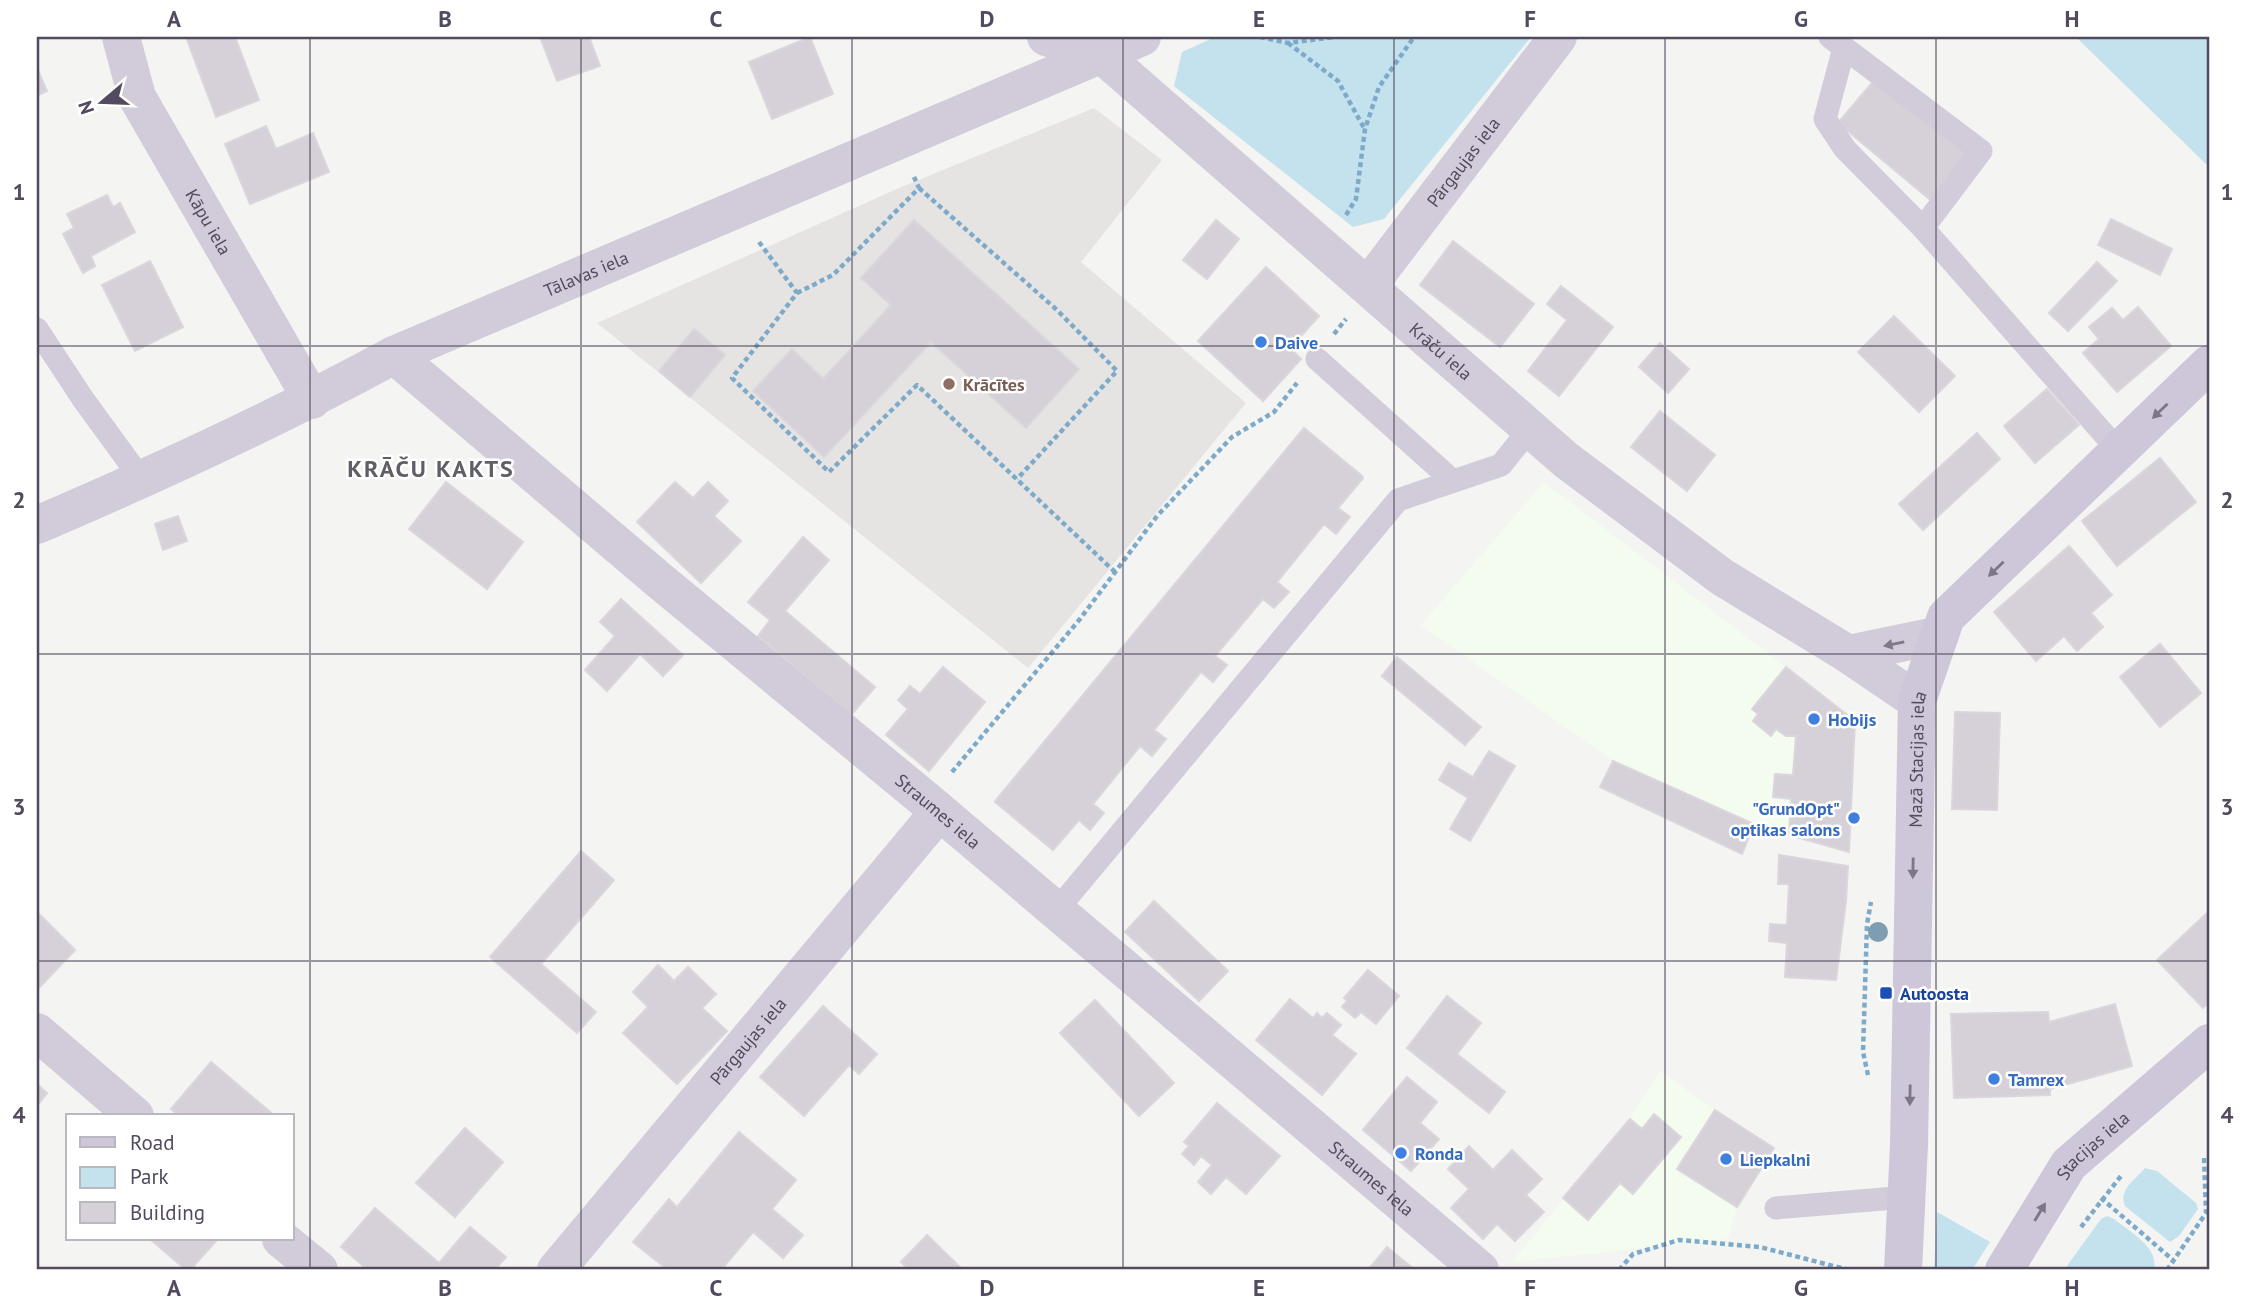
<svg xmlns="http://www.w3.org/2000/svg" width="2246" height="1307" viewBox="0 0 2246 1307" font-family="'PT Sans',sans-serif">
<rect width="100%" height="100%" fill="#f4f4f2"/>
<g fill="#f3fcee">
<polygon points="1544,482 1786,667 1752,709 1758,714 1753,721 1770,735 1776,729 1786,736 1796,736 1793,775 1775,774 1773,797 1791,799 1789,835 1754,824 1613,761 1421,625"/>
<polygon points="1660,1071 1715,1110 1678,1169 1737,1207 1728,1239 1512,1262 1629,1119"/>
</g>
<polygon fill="#e6e4e3" points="1094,108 1162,160 1081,262 1246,403 1028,668 597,323 899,188"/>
<g fill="#c4e1ee">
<polygon points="1215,37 1531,37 1384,219 1353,227 1174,86 1182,52"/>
<polygon points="2076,37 2209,37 2209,167"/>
<path d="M2145,1168L2157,1171L2196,1203L2198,1209L2179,1236L2170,1242L2125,1206C2118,1190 2135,1180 2145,1168Z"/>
<polygon points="1937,1212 1990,1242 1972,1270 1934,1270"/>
<path d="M2107,1216L2114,1219C2130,1232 2159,1247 2154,1270H2064L2101,1219Z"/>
</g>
<g fill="#d6d1d9" stroke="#dad6dc" stroke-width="2">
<polygon points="186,37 235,37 259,100 216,117"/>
<polygon points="540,37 589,37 600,66 557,81"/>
<polygon points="810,37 833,94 772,119 749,62"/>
<polygon points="37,68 47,91 37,96"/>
<polygon points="1877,77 1972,156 1933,202 1838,123"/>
<polygon points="266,126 276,149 313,133 329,172 250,204 225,144"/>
<polygon points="107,195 113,207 120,203 135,232 91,256 95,266 83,273 63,234 74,228 67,214"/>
<polygon points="2111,219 2172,249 2160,275 2098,245"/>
<polygon points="914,220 1079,369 1026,428 931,342 824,457 753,391 792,349 823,379 891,305 861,278"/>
<polygon points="1216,220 1239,239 1207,279 1183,260"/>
<polygon points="1453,241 1534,304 1500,347 1420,285"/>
<polygon points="150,261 183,327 135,351 102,285"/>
<polygon points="2097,262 2117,281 2068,331 2049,313"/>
<polygon points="1266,267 1319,316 1290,348 1301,359 1263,401 1198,341"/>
<polygon points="1561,286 1613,327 1559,396 1528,371 1567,320 1547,304"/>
<polygon points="2138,307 2171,346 2117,392 2083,353 2099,339 2089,327 2112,308 2123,320"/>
<polygon points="1894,316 1955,376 1919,412 1858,352"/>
<polygon points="694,329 725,355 690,397 659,371"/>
<polygon points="1660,343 1689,369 1668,393 1639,367"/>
<polygon points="2047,389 2079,425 2035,463 2004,426"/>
<polygon points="1660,411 1715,455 1687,491 1631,447"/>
<polygon points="1304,428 1362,476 1363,478 1338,508 1350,517 1336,534 1324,524 1277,582 1289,592 1274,608 1263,599 1215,656 1227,665 1213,682 1201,672 1154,730 1166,739 1152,756 1140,746 1093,804 1104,813 1090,830 1079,820 1053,850 995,802 996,800"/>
<polygon points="1977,433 2000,459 1923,530 1899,504"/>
<polygon points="2160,458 2196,502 2117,566 2082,521"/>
<polygon points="446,482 523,542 487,589 409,529"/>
<polygon points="675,482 693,498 708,482 728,501 714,516 741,541 701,583 637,522"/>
<polygon points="178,516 187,541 163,550 155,524"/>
<polygon points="803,537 829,560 785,611 875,687 851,715 758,636 770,620 748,602"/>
<polygon points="2069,546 2112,595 2091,613 2103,627 2077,651 2064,636 2036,661 1994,612"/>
<polygon points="621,599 683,655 663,676 640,654 607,691 585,670 615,636 600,622"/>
<polygon points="2160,644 2201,693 2160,727 2120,677"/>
<polygon points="1397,657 1481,727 1465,745 1382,676"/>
<polygon points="943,667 985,702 929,771 886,735 908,709 898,700 910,686 920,694"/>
<polygon points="1786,667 1855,721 1849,852 1789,835 1791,799 1773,797 1775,774 1793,775 1796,736 1786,736 1776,729 1771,736 1753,721 1758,714 1752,709"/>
<polygon points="1955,712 2000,713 1997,810 1952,809"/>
<polygon points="1489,751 1515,766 1470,841 1450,829 1468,798 1439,780 1449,763 1473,777"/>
<polygon points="1613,761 1754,824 1742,854 1600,787"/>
<polygon points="581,851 614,880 541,964 596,1012 577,1033 490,957"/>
<polygon points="1779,855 1848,866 1846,901 1836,980 1785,977 1787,943 1769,941 1770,924 1787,925 1789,884 1778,884"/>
<polygon points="1154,901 1228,971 1199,1001 1125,932"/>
<polygon points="2209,911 2209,1003 2203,1008 2157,960"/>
<polygon points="37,912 75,950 37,990"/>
<polygon points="658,965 674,981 688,967 716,994 702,1008 727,1031 677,1084 623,1033 648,1007 633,992"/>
<polygon points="1368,970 1399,996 1376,1024 1361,1012 1355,1018 1342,1007 1347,1001 1344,998"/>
<polygon points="1447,996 1481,1023 1457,1054 1505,1092 1489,1113 1407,1048"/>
<polygon points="1290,999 1313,1018 1317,1013 1322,1018 1327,1013 1341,1025 1332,1035 1356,1054 1322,1095 1256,1040"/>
<polygon points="1095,1000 1174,1083 1139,1116 1060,1033"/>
<polygon points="2115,1004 2132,1066 2050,1089 2050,1095 1954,1098 1951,1014 2048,1012 2049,1022"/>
<polygon points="823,1006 877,1054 859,1074 849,1065 804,1116 760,1077"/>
<polygon points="211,1062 275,1116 179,1116 171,1109"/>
<polygon points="1407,1077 1437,1102 1420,1123 1439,1139 1411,1171 1363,1130"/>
<polygon points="37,1084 47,1093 37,1106"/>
<polygon points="1217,1103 1280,1156 1246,1194 1226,1177 1211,1194 1198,1182 1212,1165 1201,1156 1194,1165 1182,1154 1189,1146 1184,1142"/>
<polygon points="1715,1110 1774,1148 1737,1207 1677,1169"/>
<polygon points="1654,1114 1681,1137 1633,1194 1620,1183 1588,1220 1563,1198 1630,1119 1642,1129"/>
<polygon points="465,1128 503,1162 455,1217 416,1183"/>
<polygon points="739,1132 796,1180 772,1209 803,1235 783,1258 753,1232 721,1270 668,1270 633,1242 669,1199 677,1207"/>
<polygon points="1469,1146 1493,1170 1512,1150 1542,1179 1526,1195 1544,1212 1515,1241 1497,1224 1483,1239 1451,1208 1469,1189 1448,1169"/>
<polygon points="375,1208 439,1263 470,1227 506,1257 495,1270 368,1270 341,1247"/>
<polygon points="927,1235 963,1270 909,1270 901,1262"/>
<polygon points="150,1239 216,1239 217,1240 190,1270 186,1270"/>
<polygon points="1387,1247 1415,1270 1368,1270"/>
</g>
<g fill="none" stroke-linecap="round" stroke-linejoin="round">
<g stroke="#7eaaca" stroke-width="4.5" stroke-dasharray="5 3.5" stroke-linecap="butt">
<polyline points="1260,37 1288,43 1335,37"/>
<polyline points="1288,43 1338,81 1364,128"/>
<polyline points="919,188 1057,310 1117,371 1017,479"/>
<polyline points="1346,215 1356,199 1365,129 1379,87 1414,37"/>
<polyline points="759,242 797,293 732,378 829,472 917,385 1115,572"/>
<polyline points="797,293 833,275 919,188 914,177"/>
<polyline points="1334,334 1346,319"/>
<polyline points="952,772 1080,619 1157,516 1232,437 1274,412 1297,383"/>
<polyline points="1868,1075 1863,1052 1867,924 1871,902"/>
<polyline points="2101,1198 2173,1260"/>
<polyline points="2081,1227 2121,1176"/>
<polyline points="1619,1270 1633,1254 1679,1240 1760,1247 1849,1270"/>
<polyline points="2167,1270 2206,1213 2204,1157"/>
</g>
<g stroke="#d2ccda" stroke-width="23">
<polyline points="1830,37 1981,151 1923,228"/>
<polyline points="1844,48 1825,119 1845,149 1923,228 2118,450"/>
<polyline points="37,329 83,399 142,480"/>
<polyline points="1317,359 1453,481"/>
<polyline points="1056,911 1398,500 1501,465 1530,429"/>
<polyline points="1776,1208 1907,1197"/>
</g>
<g stroke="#d2ccda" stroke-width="38">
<path id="s1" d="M121,37L137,97L312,400"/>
<path id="s2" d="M1046,37L1101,54L1566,460L1722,577L1848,654L1917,701"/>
<path id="s3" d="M1370,287L1381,269L1558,37"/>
<path id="s4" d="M394,355L660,581L927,801L1480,1270"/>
<path id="s5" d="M37,525C159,473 278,418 394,355L1142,37"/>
<polyline points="1848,654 1940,635"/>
<polyline points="37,1032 135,1116"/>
<polyline points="281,1239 319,1270"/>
<path id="s6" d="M556,1270L939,812"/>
</g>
<g stroke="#cec6d9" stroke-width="38">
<path id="s7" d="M1903,1270L1909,1144L1917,701L1946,617L2209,364"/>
<path id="s8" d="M2004,1270L2069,1164L2209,1043"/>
</g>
</g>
<circle fill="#7e9db2" cx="1878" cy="932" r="10"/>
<defs><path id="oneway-solid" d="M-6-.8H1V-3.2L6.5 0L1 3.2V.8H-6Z" transform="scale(1.75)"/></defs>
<g fill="#7d7589">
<use href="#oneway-solid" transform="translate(2160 411) rotate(136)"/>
<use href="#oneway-solid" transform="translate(1996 569) rotate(136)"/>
<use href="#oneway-solid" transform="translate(1913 868) rotate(91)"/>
<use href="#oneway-solid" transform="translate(1910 1095) rotate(91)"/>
<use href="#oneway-solid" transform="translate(2040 1212) rotate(-59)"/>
</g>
<use fill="#7f7889" href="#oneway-solid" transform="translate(1894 644) rotate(168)"/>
<path fill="none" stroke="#524a5e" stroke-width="2" stroke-opacity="0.55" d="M310,37V1270M581,37V1270M852,37V1270M1123,37V1270M1394,37V1270M1665,37V1270M1936,37V1270M37,346H2209M37,654H2209M37,961H2209"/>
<g fill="#3f7fe0" stroke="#fff" stroke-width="2.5">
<circle cx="1261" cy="342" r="7"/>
<circle cx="1814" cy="719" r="7"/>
<circle cx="1854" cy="818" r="7"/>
<circle cx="1994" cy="1079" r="7"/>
<circle cx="1401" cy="1153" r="7"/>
<circle cx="1726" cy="1159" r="7"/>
</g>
<circle fill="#8d6e63" stroke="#fff" stroke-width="2.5" cx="949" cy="384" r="7"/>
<rect fill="#1a4fb4" stroke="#fff" stroke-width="2.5" x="1879" y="986" width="14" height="14" rx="3.5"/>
<g text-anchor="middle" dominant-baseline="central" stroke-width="5" stroke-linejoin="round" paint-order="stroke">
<g font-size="18" fill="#524a5e" stroke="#fff">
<text stroke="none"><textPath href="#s3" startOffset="156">Pārgaujas iela</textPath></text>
<text stroke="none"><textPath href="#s1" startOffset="206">Kāpu iela</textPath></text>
<text stroke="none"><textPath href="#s5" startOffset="604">Tālavas iela</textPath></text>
<text stroke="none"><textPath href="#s2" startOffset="509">Krāču iela</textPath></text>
<text stroke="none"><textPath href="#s7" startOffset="511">Mazā Stacijas iela</textPath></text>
<text stroke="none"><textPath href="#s4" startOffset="710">Straumes iela</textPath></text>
<text stroke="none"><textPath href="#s6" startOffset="299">Pārgaujas iela</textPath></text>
<text stroke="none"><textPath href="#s8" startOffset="154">Stacijas iela</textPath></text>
<text stroke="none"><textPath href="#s4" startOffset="1278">Straumes iela</textPath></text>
</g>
<g font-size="18" font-weight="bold" fill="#366cbe" stroke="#fff" text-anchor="start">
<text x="1275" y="342">Daive</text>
<text x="1828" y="719">Hobijs</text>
<text x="1840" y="808" text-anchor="end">"GrundOpt"<tspan x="1840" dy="21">optikas salons</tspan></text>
<text x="2008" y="1079">Tamrex</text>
<text x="1415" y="1153">Ronda</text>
<text x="1740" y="1159">Liepkalni</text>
</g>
<g font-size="18" font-weight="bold" fill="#785e54" stroke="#fff" text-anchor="start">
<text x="963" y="384">Krācītes</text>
</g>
<g font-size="18" font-weight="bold" fill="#164399" stroke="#fff" text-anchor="start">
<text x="1900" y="993">Autoosta</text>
</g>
<g font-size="24" font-weight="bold" letter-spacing="2" fill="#625e66" stroke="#fff">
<text x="431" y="468">KRĀČU KAKTS</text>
</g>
</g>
<rect width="2246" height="1307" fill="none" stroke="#ffffff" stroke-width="77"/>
<rect x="66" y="1114" width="228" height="126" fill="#ffffff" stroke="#bab7bf" stroke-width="2"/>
<rect x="80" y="1137" width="35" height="10" fill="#cec6d9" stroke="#bab7bf" stroke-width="2"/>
<text x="130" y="1150" font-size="21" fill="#524a5e">Road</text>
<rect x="80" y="1167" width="35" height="21" fill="#c4e1ee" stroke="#bab7bf" stroke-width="2"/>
<text x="130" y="1184" font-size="21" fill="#524a5e">Park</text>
<rect x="80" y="1202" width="35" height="21" fill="#d6d1d9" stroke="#bab7bf" stroke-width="2"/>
<text x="130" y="1220" font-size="21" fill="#524a5e">Building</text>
<g transform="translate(102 102) rotate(251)" stroke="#ffffff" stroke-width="5" paint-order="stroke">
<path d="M0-5L12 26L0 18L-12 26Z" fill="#524a5e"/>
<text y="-10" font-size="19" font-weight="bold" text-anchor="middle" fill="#524a5e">N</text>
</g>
<rect x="38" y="38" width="2170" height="1230" fill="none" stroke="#524a5e" stroke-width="2.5"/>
<g font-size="23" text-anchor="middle" font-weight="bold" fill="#524a5e">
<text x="174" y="27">A</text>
<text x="445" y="27">B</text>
<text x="716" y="27">C</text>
<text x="987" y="27">D</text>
<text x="1259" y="27">E</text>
<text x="1530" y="27">F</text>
<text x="1801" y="27">G</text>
<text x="2072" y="27">H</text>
<text x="19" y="200">1</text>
<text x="2227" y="200">1</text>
<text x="19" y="508">2</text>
<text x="2227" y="508">2</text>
<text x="19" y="815">3</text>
<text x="2227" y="815">3</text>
<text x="19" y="1123">4</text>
<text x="2227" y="1123">4</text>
<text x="174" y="1296">A</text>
<text x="445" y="1296">B</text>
<text x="716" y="1296">C</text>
<text x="987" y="1296">D</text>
<text x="1259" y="1296">E</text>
<text x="1530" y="1296">F</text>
<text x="1801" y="1296">G</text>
<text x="2072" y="1296">H</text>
</g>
</svg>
